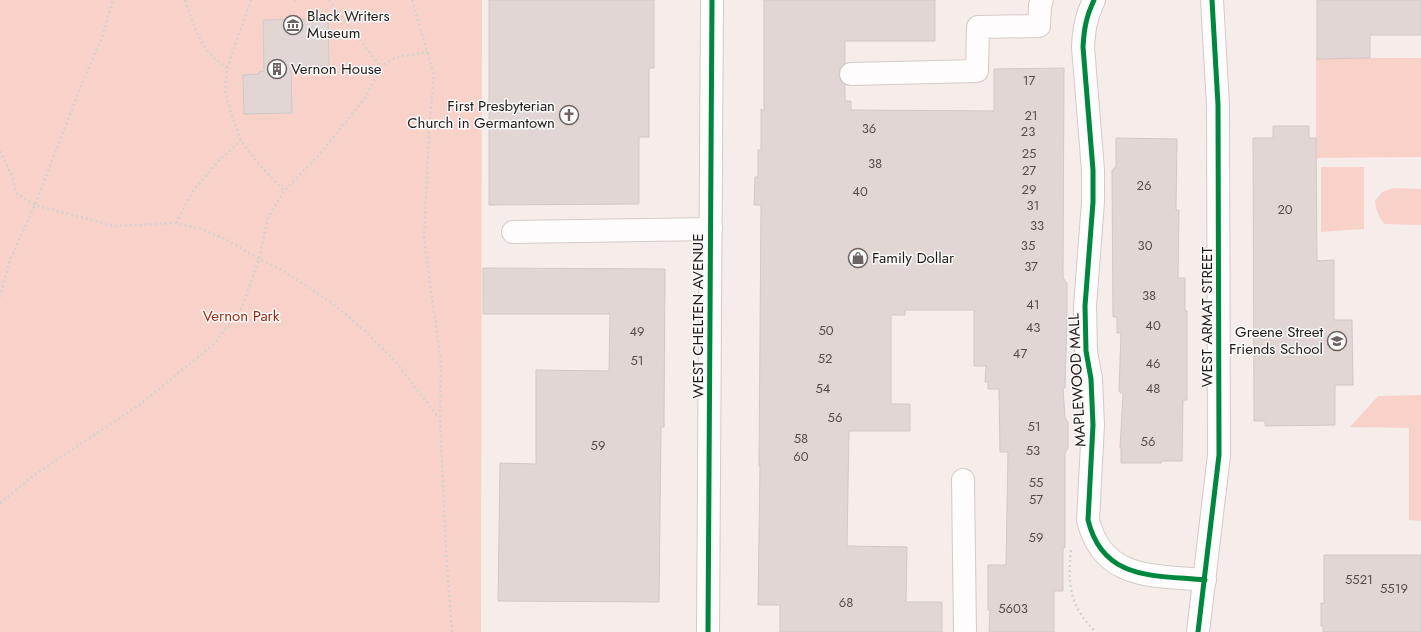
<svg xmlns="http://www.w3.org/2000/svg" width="1421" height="632" viewBox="0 0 1421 632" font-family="Jost,sans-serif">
<rect width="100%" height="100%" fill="#f6edeb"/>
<g fill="#f8d2c9">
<polygon points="0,0 482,0 481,632 0,632"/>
<polygon points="1316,58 1421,58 1421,157 1316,158"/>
<polygon points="1321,167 1364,167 1364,229 1321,232"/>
<path d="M1394,188L1421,189V225L1385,224C1378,217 1376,210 1375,201L1382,192Z"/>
<polygon points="1421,395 1421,521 1409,520 1409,428 1350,427 1378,396"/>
</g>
<g fill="#e1d6d3" stroke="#d1c8c6">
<polygon points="489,0 654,0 654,68 649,68 649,137 639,137 639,204 489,205"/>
<polygon points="764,0 935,0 935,41 845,41 845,63 840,68 839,75 841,81 845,85 845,101 851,101 851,110 994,111 994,69 1064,68 1063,278 1067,283 1067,314 1065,388 1063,388 1065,418 1068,422 1068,448 1065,453 1065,548 1063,548 1063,591 1054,591 1054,632 989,632 990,610 988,610 988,565 1006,565 1008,452 1000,452 999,389 988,389 988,382 985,382 986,366 974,366 974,310 905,310 905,315 891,315 891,404 910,404 910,431 849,431 847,546 907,547 906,602 942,602 942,632 780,632 780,605 758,605 760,466 759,466 761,205 754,205 755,177 758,177 758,150 761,150 761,109 764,111"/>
<polygon points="1317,0 1421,0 1421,35 1370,35 1370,58 1317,59"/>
<polygon points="328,19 329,66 291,66 292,113 244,114 243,75 259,74 259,72 264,71 263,20"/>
<polygon points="1273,126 1309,126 1309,138 1316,138 1317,261 1334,260 1334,320 1352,320 1353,385 1335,385 1335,425 1265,426 1265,421 1254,421 1253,138 1273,138"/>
<polygon points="1116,138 1177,139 1176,210 1179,210 1178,278 1185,278 1185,311 1187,311 1187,400 1183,400 1182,461 1162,461 1161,463 1121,463 1121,448 1120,448 1123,394 1119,391 1121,333 1117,333 1117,317 1113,317 1112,170 1116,167"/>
<polygon points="483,268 665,269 664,427 661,427 659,602 498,601 500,463 536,464 536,370 609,371 610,314 483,314"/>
<polygon points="1324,555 1421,555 1421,632 1323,632 1323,626 1321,626 1321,603 1324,603"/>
</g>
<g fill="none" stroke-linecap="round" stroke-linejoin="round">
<g stroke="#d3cac8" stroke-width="24">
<g id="minor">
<path d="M1094,0C1086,17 1084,29 1083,47L1093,170V202L1085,306L1086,351L1091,379L1093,425L1088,520C1103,581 1154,575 1205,580"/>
<polyline points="851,74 977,71 978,27 1039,26 1040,5 1042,0"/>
<polyline points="513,232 711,229"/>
<polyline points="963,480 965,632"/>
<polyline points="708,632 712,0"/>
<polyline points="1198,632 1219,455 1218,105 1212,0"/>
</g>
</g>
<g stroke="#d4d1d0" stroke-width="2.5" stroke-dasharray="2 3" stroke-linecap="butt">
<path d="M185,0C196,30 199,49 227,68"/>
<polyline points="251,0 227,68 225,90 230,110 241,141 259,164 284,191"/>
<polyline points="294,0 298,0"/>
<polyline points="329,0 381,67"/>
<polyline points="412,0 434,75 429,132 424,238 441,363 440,418 446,551 452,632"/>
<polyline points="0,151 11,174 17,194 35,205 114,226 176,223 204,230 229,241 259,259 282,270 332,303 364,330 395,361 439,418"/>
<polyline points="176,223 193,191 220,159 241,141"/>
<polyline points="0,297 10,260 35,205 81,86 102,37 113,0"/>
<polyline points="0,503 34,475 139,405 214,344 242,307 259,259 268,218 284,191 319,155 365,98 381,67 396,57 428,52"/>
<path d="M1071,550C1067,583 1070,608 1096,632"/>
</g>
<use href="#minor" stroke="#fefcfc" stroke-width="22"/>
<g stroke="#fbfbfb" stroke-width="8">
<g id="cycleway">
<path d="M1094,0C1086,17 1084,29 1083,47L1093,170V202L1085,306L1086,351L1091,379L1093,425L1088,520C1103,581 1154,575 1205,580"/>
<polyline points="708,632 712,0"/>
<polyline points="1198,632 1219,455 1218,105 1212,0"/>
</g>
</g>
<use href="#cycleway" stroke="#00873e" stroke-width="5"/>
</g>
<defs>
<g id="museum-ring" transform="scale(1)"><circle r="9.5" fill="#fbfbfb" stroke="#6d6361" stroke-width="1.5"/><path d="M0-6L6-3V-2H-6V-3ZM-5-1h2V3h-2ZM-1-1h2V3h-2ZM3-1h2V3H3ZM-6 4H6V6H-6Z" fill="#6d6361"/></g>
<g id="building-ring" transform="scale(1)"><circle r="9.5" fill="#fbfbfb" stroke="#6d6361" stroke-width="1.5"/><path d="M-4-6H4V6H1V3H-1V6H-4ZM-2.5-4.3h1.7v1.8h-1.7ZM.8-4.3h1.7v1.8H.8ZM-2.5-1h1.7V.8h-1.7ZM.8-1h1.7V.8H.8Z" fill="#6d6361"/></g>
<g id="church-ring" transform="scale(1)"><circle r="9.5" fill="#fbfbfb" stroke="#6d6361" stroke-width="1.5"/><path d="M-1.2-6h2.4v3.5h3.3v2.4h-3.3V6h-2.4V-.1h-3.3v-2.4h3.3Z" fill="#6d6361"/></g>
<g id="shop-ring" transform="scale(1)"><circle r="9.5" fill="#fbfbfb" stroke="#6d6361" stroke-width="1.5"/><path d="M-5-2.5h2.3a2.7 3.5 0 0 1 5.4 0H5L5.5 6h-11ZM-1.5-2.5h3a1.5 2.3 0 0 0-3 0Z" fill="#6d6361"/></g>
<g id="school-ring" transform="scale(1)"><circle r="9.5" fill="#fbfbfb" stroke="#6d6361" stroke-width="1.5"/><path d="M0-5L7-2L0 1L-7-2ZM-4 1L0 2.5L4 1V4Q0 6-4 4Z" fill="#6d6361"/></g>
</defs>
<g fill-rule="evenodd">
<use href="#museum-ring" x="293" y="25"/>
<use href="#building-ring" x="277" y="69"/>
<use href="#church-ring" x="569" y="115"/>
<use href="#shop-ring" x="858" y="258"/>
<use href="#school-ring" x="1337" y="341"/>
</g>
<g text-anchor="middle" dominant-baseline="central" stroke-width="3" stroke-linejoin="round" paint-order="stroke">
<g font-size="13" fill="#564b49">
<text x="1029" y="80">17</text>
<text x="1031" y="115">21</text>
<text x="869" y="128">36</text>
<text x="1028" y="131">23</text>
<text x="1029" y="153">25</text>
<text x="875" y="163">38</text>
<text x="1029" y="170">27</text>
<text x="1144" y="185">26</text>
<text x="1029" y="189">29</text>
<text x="860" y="191">40</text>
<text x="1033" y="205">31</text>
<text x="1285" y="209">20</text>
<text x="1037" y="225">33</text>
<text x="1028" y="245">35</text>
<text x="1145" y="245">30</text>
<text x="1031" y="266">37</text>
<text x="1149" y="295">38</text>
<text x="1033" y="304">41</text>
<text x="1153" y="325">40</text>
<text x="1033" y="327">43</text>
<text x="826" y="330">50</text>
<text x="637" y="331">49</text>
<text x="1020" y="353">47</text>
<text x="825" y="358">52</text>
<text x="637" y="360">51</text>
<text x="1153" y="363">46</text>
<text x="823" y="388">54</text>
<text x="1153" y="388">48</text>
<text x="835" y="417">56</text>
<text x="1034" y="426">51</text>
<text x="801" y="438">58</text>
<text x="1148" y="441">56</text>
<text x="598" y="445">59</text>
<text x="1033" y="450">53</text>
<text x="801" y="456">60</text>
<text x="1036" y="482">55</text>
<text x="1036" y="499">57</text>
<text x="1036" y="537">59</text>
<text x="1359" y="579">5521</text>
<text x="1394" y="588">5519</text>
<text x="846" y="602">68</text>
<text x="1013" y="608">5603</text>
</g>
<g font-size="15" fill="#231917" stroke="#fbfbfb" text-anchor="start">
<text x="307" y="16">Black Writers<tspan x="307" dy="17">Museum</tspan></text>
<text x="291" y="69">Vernon House</text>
<text x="555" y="106" text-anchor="end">First Presbyterian<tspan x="555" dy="17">Church in Germantown</tspan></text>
<text x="872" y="258">Family Dollar</text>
<text x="1323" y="332" text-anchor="end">Greene Street<tspan x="1323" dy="17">Friends School</tspan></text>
</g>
<g font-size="15" fill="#962c16" stroke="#fbfbfb">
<text x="241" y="316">Vernon Park</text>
</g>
<g font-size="15" fill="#231917" stroke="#fbfbfb">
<text transform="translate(698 316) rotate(-90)">WEST CHELTEN AVENUE</text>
<text transform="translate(1207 317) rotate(-90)">WEST ARMAT STREET</text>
<text transform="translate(1077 380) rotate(-93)">MAPLEWOOD MALL</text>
</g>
</g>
</svg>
